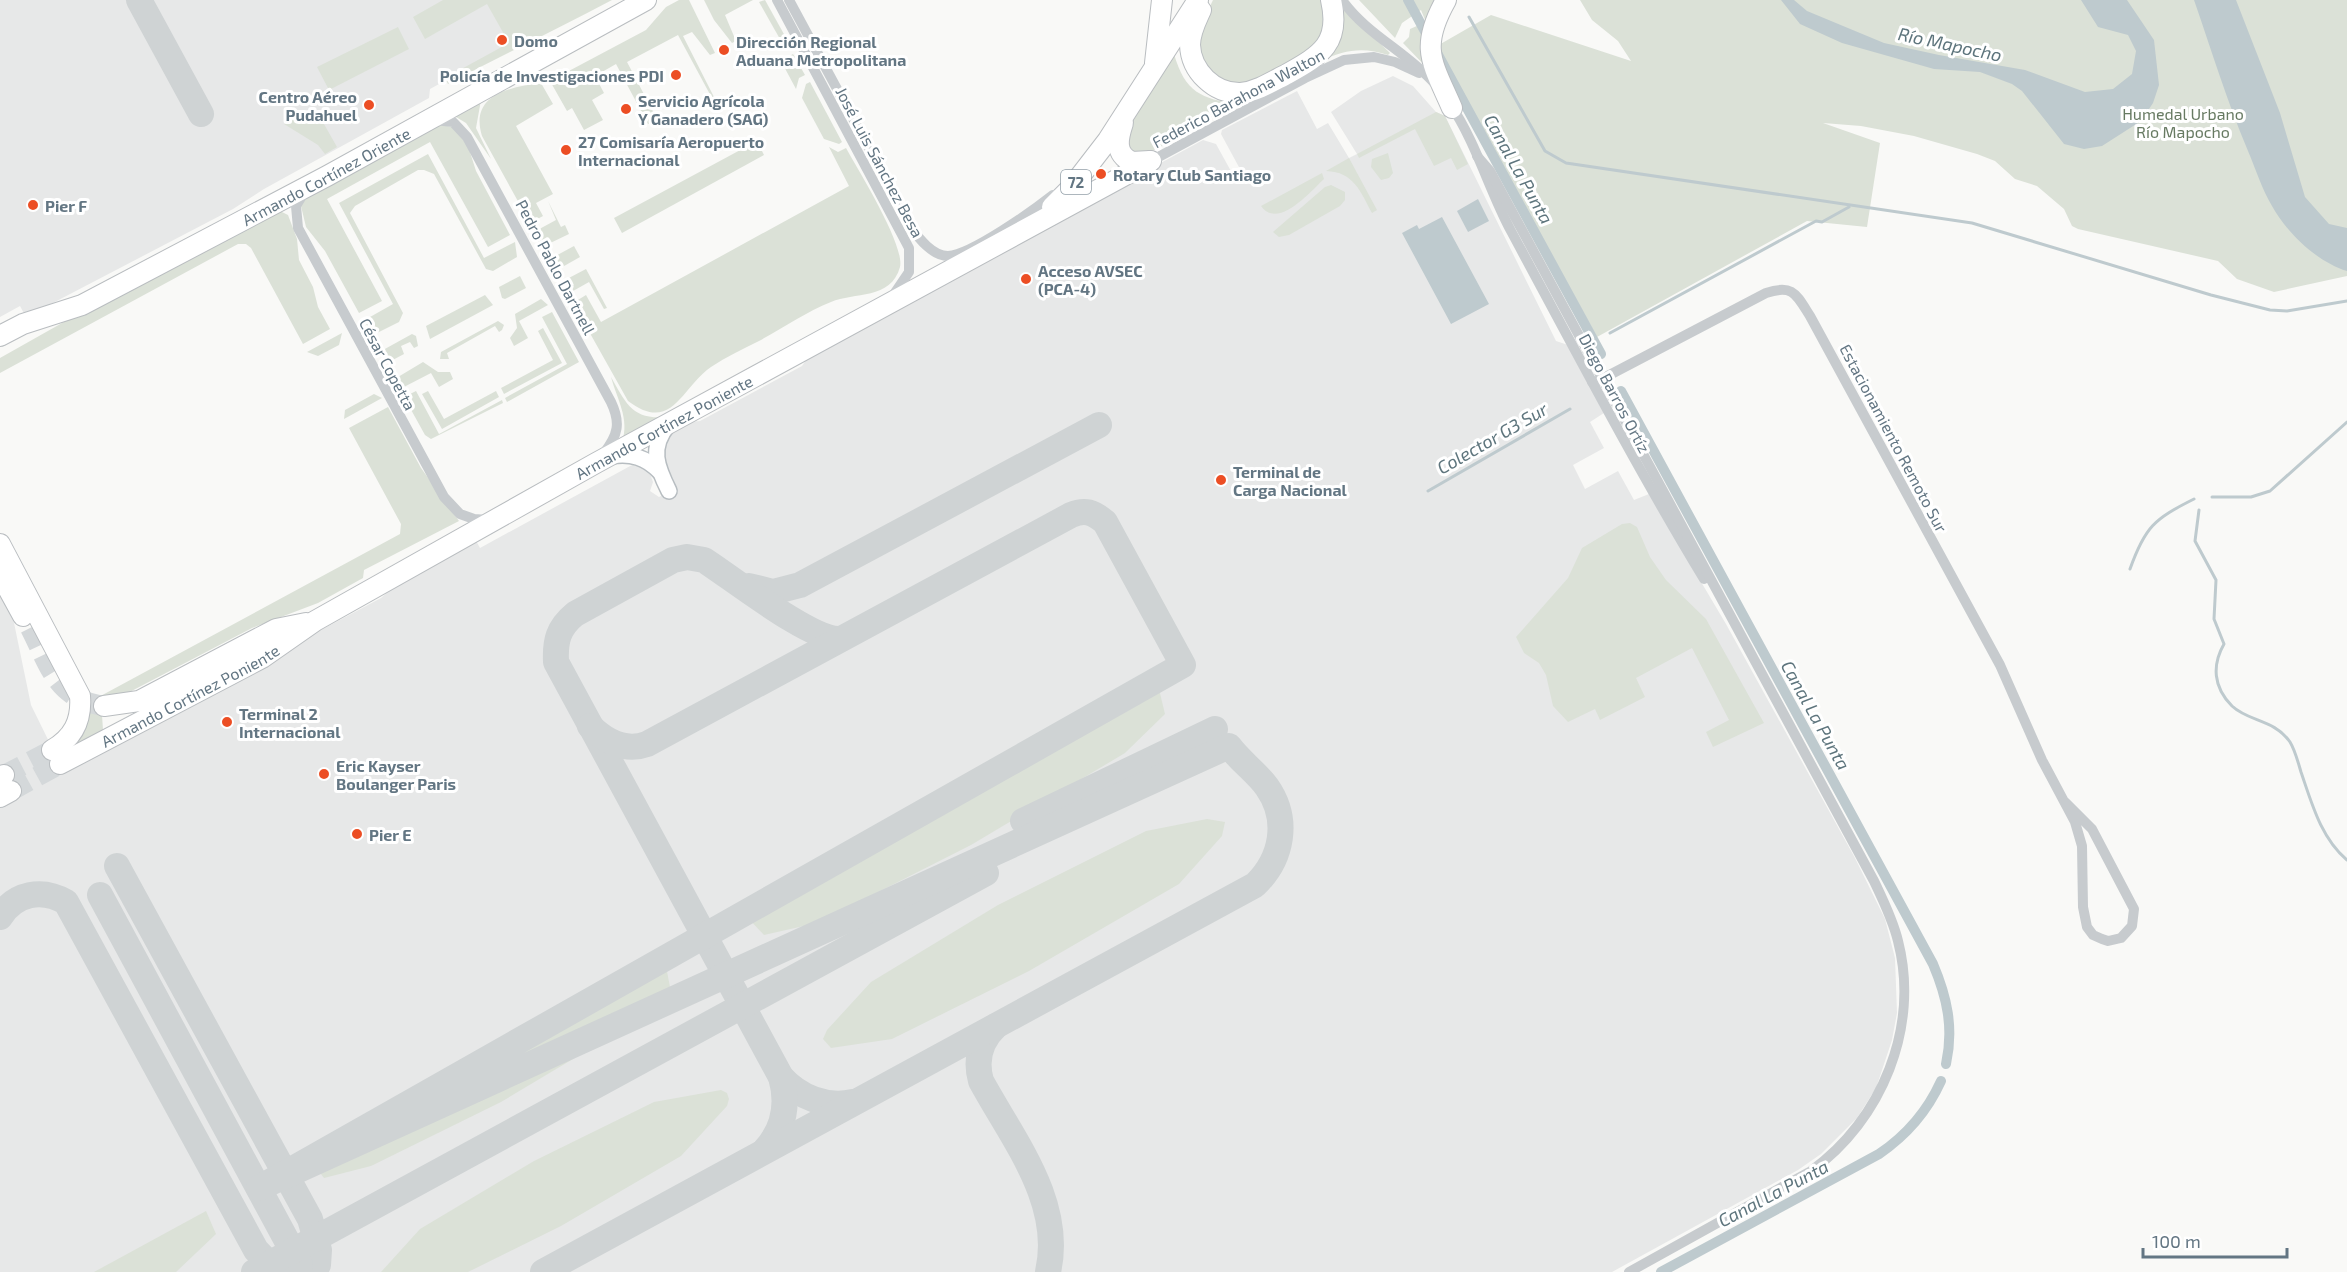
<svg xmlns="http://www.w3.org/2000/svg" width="2347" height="1272" viewBox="0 0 2347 1272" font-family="'Exo 2',sans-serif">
<rect width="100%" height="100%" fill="#f9f9f7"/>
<g fill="#e7e8e8">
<polygon points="0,0 489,0 512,44 430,89 429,98 264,189 233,209 26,317 20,306 0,317"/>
<polygon points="1393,76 1413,86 1436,112 1445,116 1556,341 1568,345 1604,413 1590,422 1604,448 1573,465 1585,489 1618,471 1634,500 1649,494 1726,624 1855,858 1885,919 1895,958 1897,1013 1892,1040 1876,1088 1857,1118 1821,1154 1798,1170 1612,1272 0,1272 0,585 13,618 31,705 62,768 381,598 413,570 475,539 480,548 632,465 638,464 649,471 653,482 650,491 659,497 676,489 660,461 667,437 676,429 689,422 700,421 802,366 811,353 1203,140 1216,144 1232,173 1240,169 1221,134 1222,130 1297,91 1317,129 1328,123 1349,158 1357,154 1331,112 1361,91"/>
</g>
<g fill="#dbe1d7">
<path d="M443,0H612C558,29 502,55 448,84L445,78L509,43L487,4L425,39L413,17Z"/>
<polygon points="679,0 689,0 715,53 710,55 692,32 683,36 715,99 713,100 678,35 627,62 657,119 648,124 616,64 595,76 604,93 592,100 603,120 584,130 572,108 567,111 550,81 646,30 666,7"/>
<polygon points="704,0 753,0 725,15 736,41 732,43 714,20"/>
<polygon points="765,0 790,45 785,48 759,2"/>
<path d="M1213,0H1323L1325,31L1315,48L1243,88L1215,80C1193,44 1195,38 1213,0Z"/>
<polygon points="1359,0 1440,0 1428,25 1421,29 1430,71 1403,43 1409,37 1410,29 1426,22 1421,10 1402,23 1395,38"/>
<polygon points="1580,0 2347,0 2347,276 2274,292 2237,279 2218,261 2078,229 2072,226 2064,209 2037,186 2015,179 1995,161 1977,154 1914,136 1861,126 1823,123 1880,143 1867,227 1807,221 1597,337 1437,46 1491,15 1631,61 1618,41 1592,20"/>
<path d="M1344,9L1390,53L1388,55C1365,47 1344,49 1322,61Z"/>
<polygon points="398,27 409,49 329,90 317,67"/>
<polygon points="793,54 805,75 799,78 796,89 781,61"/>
<path d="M1174,54C1185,92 1201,99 1238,104L1159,148C1148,153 1138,156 1128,149L1130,120Z"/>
<polygon points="810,82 842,142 839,144 824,139 802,98 806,84"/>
<path d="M541,83L553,104L516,126L553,194L536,203L543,216L530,223L482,136C469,94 511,87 541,83Z"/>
<polygon points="481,100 476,128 491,159 466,123 451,114"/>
<polygon points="316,110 337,147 325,154 318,145 284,124"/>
<polygon points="1436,112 1445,116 1468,164 1457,170 1451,158 1434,166 1415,129 1359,158 1357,154"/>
<polygon points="434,123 456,128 469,149 476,171 510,235 488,247 430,142 327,199 382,301 359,313 325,251 306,227 301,206 303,200"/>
<polygon points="757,141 764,155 622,233 614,218"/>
<path d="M829,147L838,152L846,148C858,170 905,245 900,267C891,300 854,292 831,302C806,312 783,328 759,341C743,349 726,357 711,367C681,388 672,434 628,401L573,303L586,295L601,322L849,186Z"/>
<polygon points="1388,153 1393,173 1389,178 1381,180 1371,167 1372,159"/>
<polygon points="428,154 484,258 515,242 517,257 493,271 486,269 434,174 424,170 418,170 355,206 350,213 403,313 399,322 375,334 363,321 393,304 339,203"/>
<path d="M1349,158L1377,210L1372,213C1360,191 1354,172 1326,171Z"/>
<path d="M1322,173L1324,179C1310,192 1278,230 1261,206Z"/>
<polygon points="1331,185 1345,192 1345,200 1340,206 1289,235 1279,237 1273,232 1325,187"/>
<polygon points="548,201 561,227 565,225 569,234 542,247 532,233 556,220"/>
<polygon points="278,210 288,215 297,239 299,260 313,287 318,307 330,329 303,344 251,248 246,244 238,244 0,373 0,358 117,292"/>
<polygon points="574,246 580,257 557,270 553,269 550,259"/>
<polygon points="586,269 607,308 604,309 589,282 566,295 562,288 565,280"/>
<polygon points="520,276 526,288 505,299 502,298 499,287"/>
<polygon points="485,295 493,305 430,339 426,326"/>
<polygon points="541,299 548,305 519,321 528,338 514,346 510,338 517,328 515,314"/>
<polygon points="552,312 579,362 507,402 505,398 567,364 542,317"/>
<polygon points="498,321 504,325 502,330 499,332 495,326 447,353 449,359 440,359 441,352"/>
<polygon points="543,328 562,363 504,394 501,388 553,360 538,331"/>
<polygon points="342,333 339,345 318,356 307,352"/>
<polygon points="412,334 416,336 418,346 414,348 410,342 401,346 404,354 389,362 385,361 381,354 383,350"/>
<polygon points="423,362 438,372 450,372 453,379 439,387 431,373 400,389 398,377"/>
<path d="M611,377C626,403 632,420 666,417L622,442C630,419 617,399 611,377Z"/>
<polygon points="416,391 439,434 502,400 503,403 431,439 425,435 404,397"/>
<polygon points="428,391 444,419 496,391 499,397 442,429 422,394"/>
<polygon points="374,394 382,398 344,419 345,410"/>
<path d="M388,407L421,468L459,521L364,570L363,578L318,603L252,628L122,696L101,700L103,730L57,755C79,739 94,727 87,698L95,699L400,534L401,524L349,428Z"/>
<polygon points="1630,523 1637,527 1650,557 1666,580 1706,619 1764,723 1713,747 1706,732 1729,720 1692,648 1636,678 1645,697 1600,720 1595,709 1568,722 1553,706 1546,675 1539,663 1524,653 1516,637 1568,578 1582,548 1622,524"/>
<polygon points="1159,689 1165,714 1125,753 971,845 817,923 764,935 747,917"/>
<polygon points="1207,819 1225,822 1222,836 1179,884 1029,971 892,1039 831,1048 823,1039 827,1030 871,982 998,905 1146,831"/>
<polygon points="665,961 670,987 630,1025 501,1102 371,1166 324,1178 307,1156"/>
<polygon points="721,1090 727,1093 729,1099 727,1106 681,1156 561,1226 468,1272 381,1272 420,1229 534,1161 654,1102"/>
<polygon points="206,1211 216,1234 176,1272 94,1272"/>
</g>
<g fill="#becace">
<polygon points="1781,0 1794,0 1807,11 1884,43 1939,55 2025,70 2085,92 2113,89 2132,74 2136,51 2128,35 2098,27 2081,0 2127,0 2154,40 2159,85 2153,103 2141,121 2102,146 2084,149 2064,144 2022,91 2012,84 1980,72 1934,69 1842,43 1800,24"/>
<path d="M2194,0H2236L2280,113L2305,197L2329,224L2347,228V271C2317,262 2287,233 2272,206C2262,189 2256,170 2248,151C2227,101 2212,52 2194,0Z"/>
<polygon points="1478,199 1489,221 1468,232 1457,211"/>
<polygon points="1442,217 1489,304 1451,324 1402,233 1417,225 1419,229"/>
</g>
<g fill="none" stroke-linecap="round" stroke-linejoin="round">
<g stroke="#becace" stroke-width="3">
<polyline points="1469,17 1545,151 1566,163 1972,223 2211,295 2270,310 2287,311 2347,301"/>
<polyline points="1610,333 1816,221 1822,222 1849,207"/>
<polyline points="1428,491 1570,409"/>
<polyline points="2212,497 2251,497 2270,491 2347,422"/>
<path d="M2199,510L2195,541L2216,580L2214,619L2224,644C2212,665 2213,687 2232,706C2249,722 2274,719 2290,742C2295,750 2298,762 2301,772C2312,804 2321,838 2347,860"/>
<path d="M2130,569C2145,527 2154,519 2194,499"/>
</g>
<g stroke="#becace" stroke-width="10">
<polyline points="1408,0 1429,39"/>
<polyline points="1437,53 1601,354"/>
<path d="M1621,391L1933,964C1947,997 1954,1028 1946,1064"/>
<path d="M1661,1272L1879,1154C1907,1135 1927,1112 1941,1081"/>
</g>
<g stroke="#cfd3d4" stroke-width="26">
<polyline points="139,0 201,114"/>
<polyline points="749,586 773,592 800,585 1099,425"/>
<polyline points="1023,821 1215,729 1211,745 1195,759"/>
<polyline points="117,866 310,1219 319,1250 318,1265"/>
<polyline points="100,895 300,1265"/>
<path d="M0,917C15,893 42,888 66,902L256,1250L277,1272"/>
<path d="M996,1026C980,1041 975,1060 981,1081C1013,1140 1064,1202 1048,1272"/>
<path d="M781,1077C799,1097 826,1108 853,1102"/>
<path d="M765,1150C784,1129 789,1105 781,1077L556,662C555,641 558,628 575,614L673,560L687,557L704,560C732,578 812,641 840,639"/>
<polyline points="254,1272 986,873"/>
<path d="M543,1272L1255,885C1282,859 1290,820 1267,787C1256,772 1240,761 1229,746L259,1188L1183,665L1105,522C1093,512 1085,509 1071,515L647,744C625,752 605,741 590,726"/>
</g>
<g stroke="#d4d8da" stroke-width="20" stroke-dasharray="20 10" stroke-linecap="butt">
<path d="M30,628C50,667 56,699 104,706"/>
<polyline points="4,775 52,750"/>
<polyline points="11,791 60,764"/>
</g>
<g stroke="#b7bdc1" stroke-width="18">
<g id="secondary">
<path d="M668,425C649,448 657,467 669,491"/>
<path d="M611,456C631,453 646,457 660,472"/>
</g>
</g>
<g stroke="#b9bdc0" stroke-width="22">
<g id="highway">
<path d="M1446,0C1419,48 1432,62 1452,108"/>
<path d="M1201,10C1196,21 1190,32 1190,45C1191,71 1214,94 1241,93C1258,91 1273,81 1287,74C1321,55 1341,43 1331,0"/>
<polyline points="1155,63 1162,0"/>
<path d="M1123,123C1118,138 1114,154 1132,162L1150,161"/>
<polyline points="1052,207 1071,188 1108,140 1198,0"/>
<path id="s1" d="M0,336L23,324L82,305L327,176L646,0"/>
<path d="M0,544L80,696C82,721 73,738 52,750"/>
<polyline points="0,574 23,616"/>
<polyline points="104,706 139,701 276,629 306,623"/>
<path id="s2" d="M60,764L262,658L315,621L596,463L1151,161"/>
<polyline points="0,777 4,775"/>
<polyline points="0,797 11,791"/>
</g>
</g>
<g stroke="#c7cbce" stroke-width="10">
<polyline points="777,0 909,248 909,272 892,297"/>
<path d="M789,0L912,228C919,239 933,256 948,256C971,255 1034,210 1053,195"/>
<path d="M1342,0C1367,35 1407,52 1435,84"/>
<path d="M1450,104C1476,142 1489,190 1511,231C1574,348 1635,465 1704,579"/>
<path d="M434,120L453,122L467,137L611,402C621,423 618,435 604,453"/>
<path d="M1477,156L1490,171L1874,881C1883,900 1893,920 1898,941C1920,1027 1882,1120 1811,1171L1629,1272"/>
<polyline points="1151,161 1305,78 1344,60 1374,57 1395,62 1419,73"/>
<polyline points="305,191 296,206 298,228 444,497 460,514 474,519 488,520"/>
<path d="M1592,382L1598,381L1766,293C1793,284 1796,294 1810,316L2000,665L2042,760L2075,822L2082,846L2083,907L2087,927L2093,935L2102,939L2108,941L2121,938L2132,926L2134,909L2092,829L2065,802"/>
</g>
<use href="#secondary" stroke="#fff" stroke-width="15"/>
<use href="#highway" stroke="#fff" stroke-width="20"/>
</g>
<g fill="#ec4e24" stroke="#fff" stroke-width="2">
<circle cx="502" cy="40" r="6"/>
<circle cx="724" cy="50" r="6"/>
<circle cx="676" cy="75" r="6"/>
<circle cx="369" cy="105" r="6"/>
<circle cx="626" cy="109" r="6"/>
<circle cx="566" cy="150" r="6"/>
<circle cx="1101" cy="174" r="6"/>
<circle cx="33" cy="205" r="6"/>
<circle cx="1026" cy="279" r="6"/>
<circle cx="1221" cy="480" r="6"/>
<circle cx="227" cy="722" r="6"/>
<circle cx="324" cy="774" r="6"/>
<circle cx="357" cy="834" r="6"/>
</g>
<g text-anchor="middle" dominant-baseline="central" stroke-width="6" stroke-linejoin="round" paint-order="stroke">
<rect fill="#fff" stroke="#929fa8" stroke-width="1.5" x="1061" y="170" width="30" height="24" rx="4.5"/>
<g font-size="15" font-weight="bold" fill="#637683">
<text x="1076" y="182">72</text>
</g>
<g font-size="16" font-weight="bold" fill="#637683" stroke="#fff" text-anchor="start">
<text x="514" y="40">Domo</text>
<text x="736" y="41">Dirección Regional<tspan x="736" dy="18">Aduana Metropolitana</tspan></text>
<text x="664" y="75" text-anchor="end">Policía de Investigaciones PDI</text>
<text x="357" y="96" text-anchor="end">Centro Aéreo<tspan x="357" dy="18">Pudahuel</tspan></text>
<text x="638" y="100">Servicio Agrícola<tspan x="638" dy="18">Y Ganadero (SAG)</tspan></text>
<text x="578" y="141">27 Comisaría Aeropuerto<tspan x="578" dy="18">Internacional</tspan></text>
<text x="1113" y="174">Rotary Club Santiago</text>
<text x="45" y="205">Pier F</text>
<text x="1038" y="270">Acceso AVSEC<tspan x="1038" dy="18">(PCA-4)</tspan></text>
<text x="1233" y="471">Terminal de<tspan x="1233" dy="18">Carga Nacional</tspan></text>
<text x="239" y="713">Terminal 2<tspan x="239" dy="18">Internacional</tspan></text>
<text x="336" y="765">Eric Kayser<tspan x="336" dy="18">Boulanger Paris</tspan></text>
<text x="369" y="834">Pier E</text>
</g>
<g font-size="16" fill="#637683" stroke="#fff">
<text transform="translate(1238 98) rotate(-28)">Federico Barahona Walton</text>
<text transform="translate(880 162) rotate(62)">José Luis Sánchez Besa</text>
<text stroke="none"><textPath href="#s1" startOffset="364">Armando Cortínez Oriente</textPath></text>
<text transform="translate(556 267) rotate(62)">Pedro Pablo Dartnell</text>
<text transform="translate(388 364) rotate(62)">César Copetta</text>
<text transform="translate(1615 393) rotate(62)">Diego Barros Ortíz</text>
<text stroke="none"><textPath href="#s2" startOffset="692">Armando Cortínez Poniente</textPath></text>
<text transform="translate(1894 438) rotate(62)">Estacionamiento Remoto Sur</text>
<text stroke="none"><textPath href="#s2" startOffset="147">Armando Cortínez Poniente</textPath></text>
</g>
<g font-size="16" fill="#677a62" stroke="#fff">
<text x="2183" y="113">Humedal Urbano<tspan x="2183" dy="18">Río Mapocho</tspan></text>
</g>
<g font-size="18" font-style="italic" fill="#5e757d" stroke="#fff">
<text transform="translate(1950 44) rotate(12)">Río Mapocho</text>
<text transform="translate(1519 169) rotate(61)">Canal La Punta</text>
<text transform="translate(1492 438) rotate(-30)">Colector G3 Sur</text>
<text transform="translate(1816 715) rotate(61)">Canal La Punta</text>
<text transform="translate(1773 1193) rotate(-28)">Canal La Punta</text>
</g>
</g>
<path d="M2143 1248v9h144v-9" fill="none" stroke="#637683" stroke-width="3"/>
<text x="2152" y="1248" font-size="18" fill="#637683" stroke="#ffffff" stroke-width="4.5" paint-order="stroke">100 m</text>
</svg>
